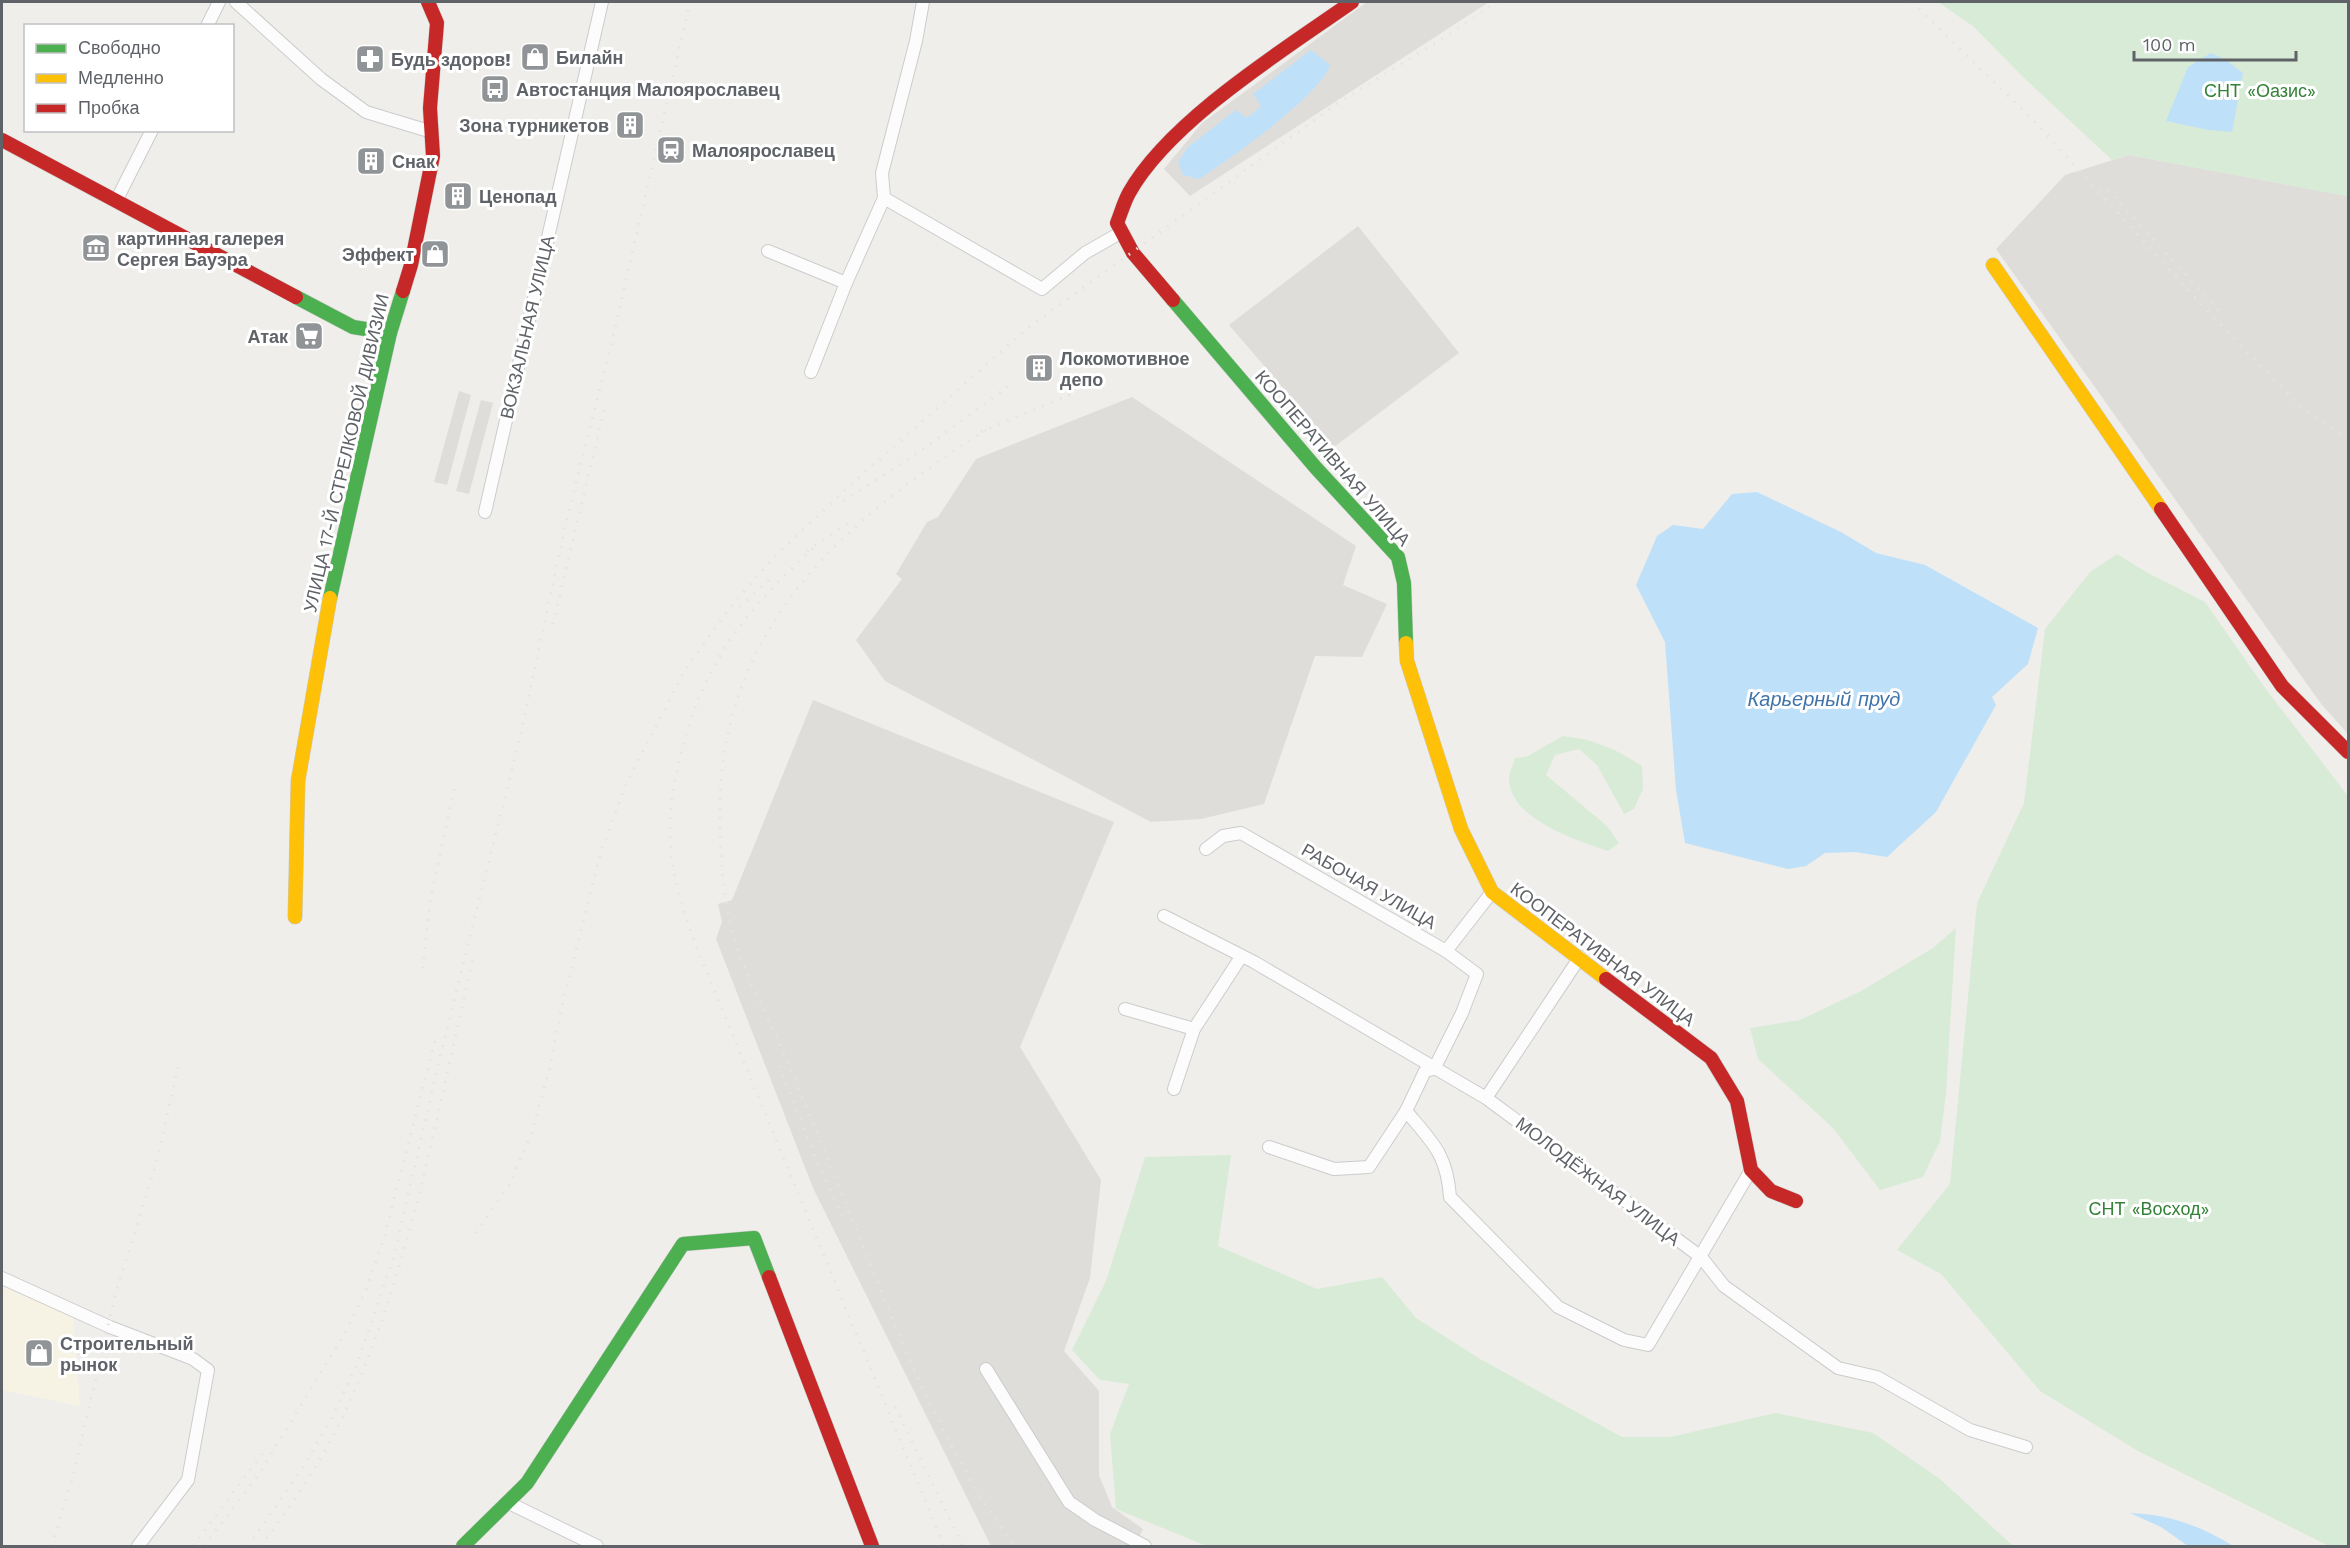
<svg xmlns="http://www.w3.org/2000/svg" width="2350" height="1548" viewBox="0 0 2350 1548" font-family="'Work Sans',sans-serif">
<rect width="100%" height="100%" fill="#efeeea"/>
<polygon fill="#f7f3e4" points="2,1286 73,1317 80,1406 2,1390"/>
<g fill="#dfddda">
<polygon points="1367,2 1489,2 1190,196 1164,169 1202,123"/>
<polygon points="2129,155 2348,196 2348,734 2322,705 1996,249 2065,175"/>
<polygon points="1358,226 1459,353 1334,447 1229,325"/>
<polygon points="459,391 471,395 447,485 434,482"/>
<polygon points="1132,397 1356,546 1343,585 1387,604 1362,657 1315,656 1264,804 1201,819 1151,822 885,681 856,640 902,579 896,574 927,522 938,517 976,459"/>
<polygon points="481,400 493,403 469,494 456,491"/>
<polygon points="813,700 1114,822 1020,1047 1101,1180 1090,1278 1064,1351 1099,1391 1099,1475 1112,1507 1143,1529 1135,1546 991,1546 813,1188 716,939 722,922 718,904 732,900"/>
</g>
<g fill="#d8ebd6">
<polygon points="1938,2 2348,2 2348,196 2129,155 2112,160 2023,77 1974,27"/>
<polygon points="2117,554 2146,572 2205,602 2265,688 2348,796 2348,1546 2329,1546 2138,1451 2040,1391 1941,1274 1897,1250 1950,1184 1977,903 2024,803 2045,629 2090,572"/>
<path d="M1563,736C1594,739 1616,749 1642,766L1643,789L1634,809L1624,814L1597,765L1579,749L1555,755L1546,775L1607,826L1619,843L1608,851C1577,840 1513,821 1509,781C1508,775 1513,765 1515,758L1526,757Z"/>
<polygon points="1956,928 1946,1093 1940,1141 1923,1177 1880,1190 1833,1128 1758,1059 1750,1028 1800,1020 1861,991 1933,948"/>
<polygon points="1231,1155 1218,1246 1317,1289 1382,1277 1416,1318 1480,1359 1622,1437 1670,1437 1776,1413 1873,1433 1940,1479 2013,1546 1207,1546 1116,1509 1110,1434 1129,1384 1100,1380 1072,1350 1106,1281 1145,1157"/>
</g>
<g fill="#bfe0f9">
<path d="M1311,50L1330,65C1321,95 1228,160 1199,179L1183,175L1178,162L1188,147L1236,110L1247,118L1261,106L1253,94Z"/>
<polygon points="2211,53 2226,60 2243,73 2232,132 2209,130 2166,121 2188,67"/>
<polygon points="1757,492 1841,532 1876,553 1925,565 2038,628 2028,664 1992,697 1996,705 1936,812 1887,857 1855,852 1825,853 1806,866 1788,869 1685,843 1676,790 1665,642 1636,585 1657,536 1673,525 1703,529 1732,494"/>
<path d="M2130,1513C2167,1514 2202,1526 2233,1546H2188L2161,1527Z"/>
</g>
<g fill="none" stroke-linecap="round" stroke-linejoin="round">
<g stroke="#cbcccc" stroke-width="14">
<g id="street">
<polyline points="236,2 321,79 366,112 432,132"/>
<polyline points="207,26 219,2"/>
<polyline points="884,198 1042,289 1085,253 1120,233"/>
<polyline points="117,199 152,130"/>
<polyline points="768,251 846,283 884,198 882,173 916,41 923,2"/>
<polyline points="811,372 846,283"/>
<polyline points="485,512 602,2"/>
<polyline points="1206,849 1223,836 1241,833 1446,951 1477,974 1462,1013 1434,1069 1425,1071 1406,1111 1369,1167 1334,1169 1269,1147"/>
<polyline points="1164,916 1254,962 1486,1098 1701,1257 1724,1286 1838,1368 1877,1377 1970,1430 2026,1447"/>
<polyline points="1446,951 1492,892"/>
<polyline points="1125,1009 1194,1029"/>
<polyline points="1174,1089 1194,1029 1241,957"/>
<polyline points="1486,1098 1580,957"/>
<path d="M1406,1111C1432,1142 1447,1154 1450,1197L1558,1307L1624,1340L1648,1345L1751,1170"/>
<polyline points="2,1278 110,1327 193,1359 208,1370 188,1480 138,1546"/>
<polyline points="986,1369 1069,1502 1095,1520 1145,1546"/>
<polyline points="509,1503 597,1546"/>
</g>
</g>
<g stroke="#cacacb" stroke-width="15">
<g id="fast">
<polyline points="296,297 353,327 390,333"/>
<polyline points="1173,300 1316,468 1398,557 1404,583 1406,643"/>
<polyline points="330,598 390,333 403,291"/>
<polyline points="463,1546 527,1483 683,1244 754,1238 769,1277"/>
</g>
</g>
<g stroke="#cacacb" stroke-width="15">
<g id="slow">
<polyline points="1993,265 2161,509"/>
<polyline points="1406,643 1407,661 1461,829 1492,892 1606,979"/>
<polyline points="295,917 298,781 330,598"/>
</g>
</g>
<g stroke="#cacacb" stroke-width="15">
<g id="jam">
<polyline points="2,140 296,297"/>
<polyline points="403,291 411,265 433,156 430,108 437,23 428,2"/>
<path d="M1173,300L1133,253L1117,223C1121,213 1124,202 1129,193C1169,121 1285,49 1352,2"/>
<polyline points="2161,509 2282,686 2348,752"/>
<polyline points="1606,979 1711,1058 1737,1101 1751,1170 1771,1191 1796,1201"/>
<polyline points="769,1277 872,1546"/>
</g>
</g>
<use href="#street" stroke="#fdfcfc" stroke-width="12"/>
<use href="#fast" stroke="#4caf50" stroke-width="14"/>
<use href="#slow" stroke="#ffc107" stroke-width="14"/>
<use href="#jam" stroke="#c62828" stroke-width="14"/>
<g stroke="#e4e4e4" stroke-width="3" stroke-dasharray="1.5 8" stroke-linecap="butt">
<polyline points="1912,2 2036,123 2201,304 2299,405 2348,438"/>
<polyline points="2108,190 2220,312"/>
<path d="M986,430C836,526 714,634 720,828C721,866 724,907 736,943C746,976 763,1007 777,1038C800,1090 821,1142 842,1194C876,1278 908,1363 950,1443C970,1479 989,1515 1016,1546"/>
<polyline points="981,432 1074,393"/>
<polyline points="843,501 922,450 1010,385"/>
<path d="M813,548C745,611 703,663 681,754C675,779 669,805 670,831C670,871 683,909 696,946L944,1546"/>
<polyline points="807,551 854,519"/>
<polyline points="740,607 771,578"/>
<polyline points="553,624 606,402"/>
<polyline points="423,968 430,901 454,789"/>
<polyline points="779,1066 817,1161 842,1216"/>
<polyline points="476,1233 509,1185 530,1137 549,1072 561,1010 600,855 626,784 685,670 731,606 774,557 855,481 1029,327 1338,103 1453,32 1497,2"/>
<polyline points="895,1407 963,1546"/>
<polyline points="52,1546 72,1480 116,1292 156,1164 179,1063"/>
<polyline points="193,1546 263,1453"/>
<polyline points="204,1546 259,1474 345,1333 366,1290 384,1238 436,1037"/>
<polyline points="248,1546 301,1470 331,1419 357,1364 393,1259 441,1053 520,737 566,522 612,341 690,2"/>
<path d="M261,1546C291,1505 321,1463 343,1416C411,1273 436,1113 473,960"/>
</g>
</g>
<defs>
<g id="shop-square" transform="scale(1.5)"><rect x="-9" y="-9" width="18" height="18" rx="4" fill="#919496" stroke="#fff"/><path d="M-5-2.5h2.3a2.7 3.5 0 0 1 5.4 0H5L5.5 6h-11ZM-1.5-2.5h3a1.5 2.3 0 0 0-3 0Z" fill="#fff"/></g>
<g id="pharmacy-square" transform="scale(1.5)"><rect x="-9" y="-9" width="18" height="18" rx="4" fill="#919496" stroke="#fff"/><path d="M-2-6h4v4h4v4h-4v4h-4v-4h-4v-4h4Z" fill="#fff"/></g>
<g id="bus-square" transform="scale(1.5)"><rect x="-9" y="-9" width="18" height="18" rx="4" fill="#919496" stroke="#fff"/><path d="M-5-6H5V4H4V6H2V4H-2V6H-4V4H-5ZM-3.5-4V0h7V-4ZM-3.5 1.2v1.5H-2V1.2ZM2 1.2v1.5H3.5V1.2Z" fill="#fff"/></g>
<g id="building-square" transform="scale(1.5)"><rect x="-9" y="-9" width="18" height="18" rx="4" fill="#919496" stroke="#fff"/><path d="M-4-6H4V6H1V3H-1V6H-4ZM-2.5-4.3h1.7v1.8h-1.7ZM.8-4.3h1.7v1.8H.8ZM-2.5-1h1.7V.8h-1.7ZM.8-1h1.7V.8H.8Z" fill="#fff"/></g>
<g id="station-square" transform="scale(1.5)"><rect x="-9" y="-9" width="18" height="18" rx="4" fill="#919496" stroke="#fff"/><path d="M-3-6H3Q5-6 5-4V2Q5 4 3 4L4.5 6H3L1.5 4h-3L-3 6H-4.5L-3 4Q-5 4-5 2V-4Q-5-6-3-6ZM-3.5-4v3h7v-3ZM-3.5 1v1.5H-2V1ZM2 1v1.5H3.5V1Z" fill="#fff"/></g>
<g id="museum-square" transform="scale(1.5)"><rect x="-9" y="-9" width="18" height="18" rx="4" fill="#919496" stroke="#fff"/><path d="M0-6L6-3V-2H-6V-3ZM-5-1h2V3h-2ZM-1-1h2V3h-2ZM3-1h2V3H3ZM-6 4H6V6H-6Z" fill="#fff"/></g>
<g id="supermarket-square" transform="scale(1.5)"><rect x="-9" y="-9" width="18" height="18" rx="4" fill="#919496" stroke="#fff"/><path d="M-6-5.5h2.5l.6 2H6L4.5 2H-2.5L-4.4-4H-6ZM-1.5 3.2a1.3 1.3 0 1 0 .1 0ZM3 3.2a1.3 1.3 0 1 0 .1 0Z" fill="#fff"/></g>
</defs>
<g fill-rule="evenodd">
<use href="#shop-square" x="535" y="57"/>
<use href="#pharmacy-square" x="370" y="59"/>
<use href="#bus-square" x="495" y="89"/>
<use href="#building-square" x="630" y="125"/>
<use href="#station-square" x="671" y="150"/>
<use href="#building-square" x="371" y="161"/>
<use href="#building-square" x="458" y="196"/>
<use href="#museum-square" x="96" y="248"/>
<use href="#shop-square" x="435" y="254"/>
<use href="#supermarket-square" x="309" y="336"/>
<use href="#building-square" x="1039" y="368"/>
<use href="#shop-square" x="39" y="1353"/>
</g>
<g text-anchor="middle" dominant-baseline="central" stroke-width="6" stroke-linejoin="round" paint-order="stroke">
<g font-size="18" font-weight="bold" fill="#5f6368" stroke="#fff" text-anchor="start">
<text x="556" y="57">Билайн</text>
<text x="391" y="59">Будь здоров!</text>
<text x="516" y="89">Автостанция Малоярославец</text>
<text x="609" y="125" text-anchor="end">Зона турникетов</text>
<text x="692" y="150">Малоярославец</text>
<text x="392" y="161">Снак</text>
<text x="479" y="196">Ценопад</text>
<text x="117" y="238">картинная галерея<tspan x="117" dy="21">Сергея Бауэра</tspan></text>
<text x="414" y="254" text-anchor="end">Эффект</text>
<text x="288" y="336" text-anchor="end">Атак</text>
<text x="1060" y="358">Локомотивное<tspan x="1060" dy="21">депо</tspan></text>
<text x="60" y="1343">Строительный<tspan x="60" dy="21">рынок</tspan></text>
</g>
<g font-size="18" fill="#348238" stroke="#fff">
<text x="2260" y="90">СНТ «Оазис»</text>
<text x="2149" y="1208">СНТ «Восход»</text>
</g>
<g font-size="18" fill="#5f6368" stroke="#fff">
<text transform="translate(527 327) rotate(-77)">ВОКЗАЛЬНАЯ УЛИЦА</text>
<text transform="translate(346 453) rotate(-77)">УЛИЦА 17-Й СТРЕЛКОВОЙ ДИВИЗИИ</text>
<text transform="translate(1333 458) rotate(49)">КООПЕРАТИВНАЯ УЛИЦА</text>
<text transform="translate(1369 886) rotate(30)">РАБОЧАЯ УЛИЦА</text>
<text transform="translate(1603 954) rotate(37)">КООПЕРАТИВНАЯ УЛИЦА</text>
<text transform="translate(1598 1181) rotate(37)">МОЛОДЁЖНАЯ УЛИЦА</text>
</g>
<g font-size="20" font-style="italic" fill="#4174aa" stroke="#fff">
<text x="1824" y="699">Карьерный пруд</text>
</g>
</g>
<rect width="2350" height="1548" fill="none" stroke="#5f6368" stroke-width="6"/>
<rect x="24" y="24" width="210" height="108" fill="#ffffff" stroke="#bfc1c3" stroke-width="1.5"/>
<rect x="36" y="44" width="30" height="9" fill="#4caf50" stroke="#bfc1c3" stroke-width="1.5"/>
<text x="78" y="54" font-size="18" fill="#5f6368">Свободно</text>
<rect x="36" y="74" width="30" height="9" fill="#ffc107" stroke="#bfc1c3" stroke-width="1.5"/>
<text x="78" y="84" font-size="18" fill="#5f6368">Медленно</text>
<rect x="36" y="104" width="30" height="9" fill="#c62828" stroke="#bfc1c3" stroke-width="1.5"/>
<text x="78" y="114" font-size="18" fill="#5f6368">Пробка</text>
<path d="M2134 51v9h162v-9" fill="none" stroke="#5f6368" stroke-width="3"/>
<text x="2143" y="51" font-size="18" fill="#5f6368" stroke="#ffffff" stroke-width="4.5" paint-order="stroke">100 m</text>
</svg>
